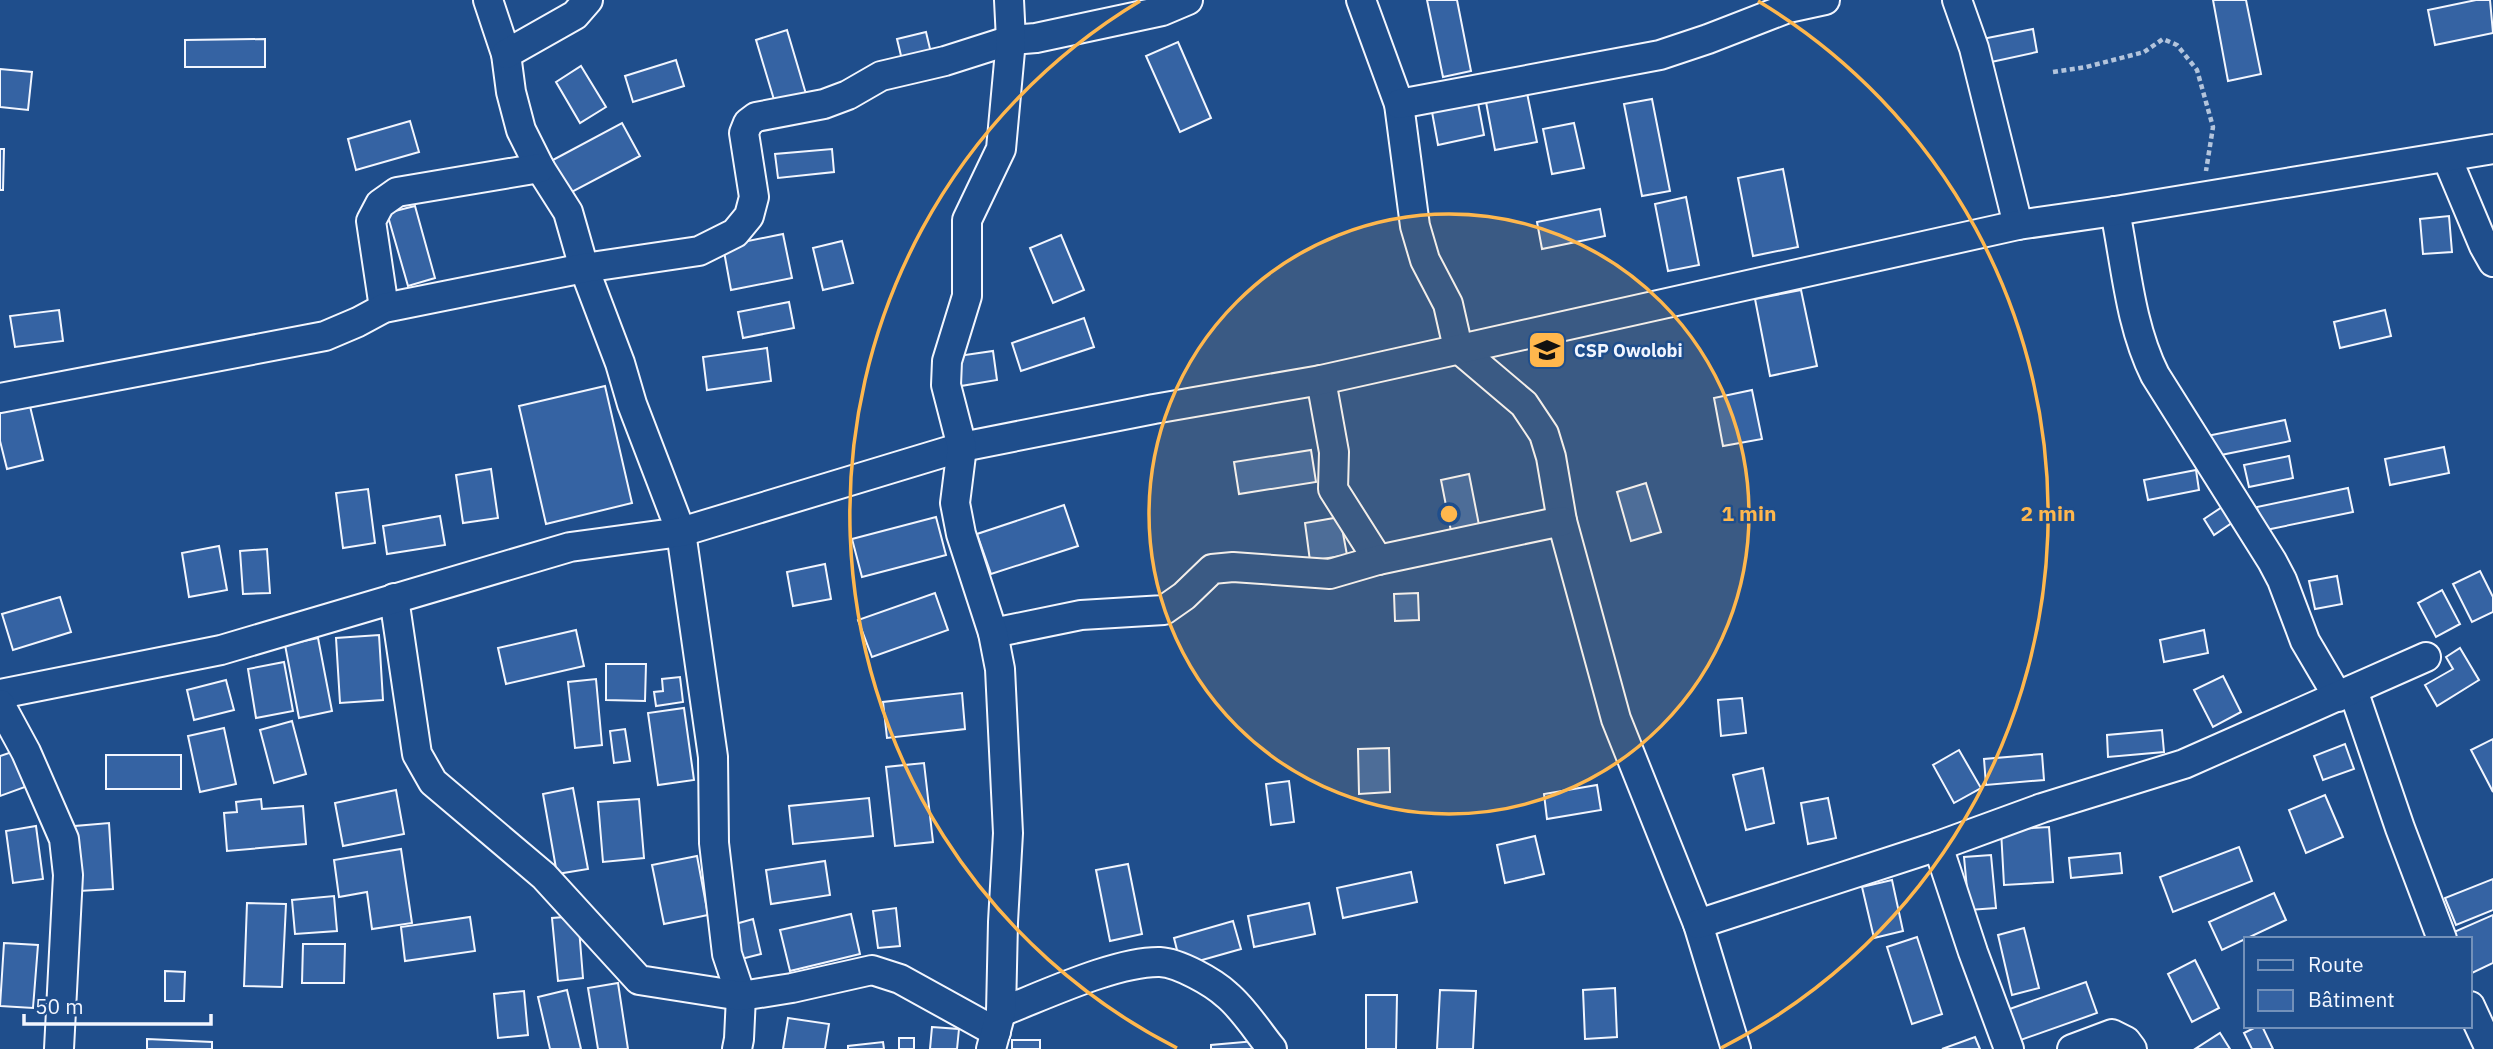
<svg xmlns="http://www.w3.org/2000/svg" width="2493" height="1049" viewBox="0 0 2493 1049" font-family="'IBM Plex Sans',sans-serif">
<rect width="100%" height="100%" fill="#1f4e8c"/>
<g fill="#3563a3" stroke="#f2f6ff" stroke-width="2">
<polygon points="1427,0 1457,0 1471,71 1443,77"/>
<polygon points="2213,0 2246,0 2261,74 2228,81"/>
<polygon points="2476,0 2490,0 2493,33 2435,45 2428,10"/>
<polygon points="2033,29 2037,52 1982,64 1977,40"/>
<polygon points="787,30 806,94 775,103 756,40"/>
<polygon points="926,32 932,57 903,64 897,39"/>
<polygon points="265,39 265,67 185,67 185,40"/>
<polygon points="1178,42 1211,118 1180,132 1146,56"/>
<polygon points="676,60 684,86 633,102 625,76"/>
<polygon points="581,66 606,107 580,123 556,82"/>
<polygon points="0,69 32,72 28,110 0,107"/>
<polygon points="1527,93 1537,142 1495,150 1486,102"/>
<polygon points="1652,99 1670,191 1642,196 1624,104"/>
<polygon points="1478,103 1484,135 1438,145 1432,112"/>
<polygon points="410,121 419,152 356,170 348,139"/>
<polygon points="622,123 640,156 568,194 551,161"/>
<polygon points="1574,123 1584,168 1552,174 1543,129"/>
<polygon points="0,149 4,149 3,190 0,190"/>
<polygon points="832,149 834,172 778,178 775,154"/>
<polygon points="1783,169 1798,247 1753,256 1738,178"/>
<polygon points="1686,197 1699,265 1668,271 1655,204"/>
<polygon points="415,206 435,278 408,286 387,213"/>
<polygon points="1600,209 1605,236 1542,249 1537,222"/>
<polygon points="2449,216 2452,252 2423,254 2420,219"/>
<polygon points="783,234 792,278 731,290 723,246"/>
<polygon points="1061,235 1084,290 1053,303 1030,248"/>
<polygon points="842,241 853,283 823,290 813,248"/>
<polygon points="1801,290 1817,366 1770,376 1755,299"/>
<polygon points="789,302 794,328 743,338 738,312"/>
<polygon points="59,310 63,341 15,347 10,316"/>
<polygon points="2385,310 2391,336 2340,348 2334,322"/>
<polygon points="1084,318 1094,347 1021,371 1012,343"/>
<polygon points="767,348 771,381 707,390 703,357"/>
<polygon points="993,351 997,380 955,387 951,357"/>
<polygon points="605,386 632,503 546,524 519,406"/>
<polygon points="1752,390 1762,439 1723,446 1714,398"/>
<polygon points="28,398 43,460 7,469 0,441 0,404"/>
<polygon points="2285,420 2290,441 2211,457 2207,436"/>
<polygon points="2444,447 2449,473 2390,485 2385,459"/>
<polygon points="1311,450 1316,482 1239,494 1234,462"/>
<polygon points="2289,456 2293,478 2249,487 2244,465"/>
<polygon points="491,469 498,518 463,523 456,475"/>
<polygon points="2196,470 2199,490 2148,500 2144,480"/>
<polygon points="1469,474 1479,525 1451,531 1441,480"/>
<polygon points="1646,483 1661,532 1631,541 1617,492"/>
<polygon points="2348,488 2353,512 2261,531 2257,507"/>
<polygon points="368,489 375,543 343,548 336,493"/>
<polygon points="2228,503 2239,518 2214,535 2204,519"/>
<polygon points="1064,505 1078,546 991,574 977,534"/>
<polygon points="440,516 445,545 387,554 383,526"/>
<polygon points="936,517 946,555 862,577 852,539"/>
<polygon points="1340,517 1347,555 1310,561 1305,523"/>
<polygon points="219,546 227,590 189,597 182,553"/>
<polygon points="267,549 270,593 243,594 240,551"/>
<polygon points="825,564 831,599 793,606 787,572"/>
<polygon points="2480,571 2493,597 2493,612 2472,622 2453,584"/>
<polygon points="2337,576 2342,604 2315,609 2309,581"/>
<polygon points="2442,590 2460,624 2436,637 2418,603"/>
<polygon points="935,593 948,630 872,657 858,620"/>
<polygon points="1418,593 1419,620 1395,621 1394,594"/>
<polygon points="60,597 71,632 13,650 2,614"/>
<polygon points="576,630 584,666 506,684 498,648"/>
<polygon points="2204,630 2208,653 2164,662 2160,640"/>
<polygon points="379,635 383,700 340,703 336,638"/>
<polygon points="318,638 332,711 299,718 285,645"/>
<polygon points="2460,648 2479,680 2437,706 2425,685 2453,669 2446,657"/>
<polygon points="284,662 293,711 256,718 248,669"/>
<polygon points="606,664 646,664 645,701 606,700"/>
<polygon points="2223,676 2241,712 2213,727 2194,690"/>
<polygon points="680,677 683,702 656,706 654,692 663,691 662,679"/>
<polygon points="596,679 602,745 575,748 568,682"/>
<polygon points="226,680 234,710 194,720 187,690"/>
<polygon points="962,693 965,729 887,738 883,702"/>
<polygon points="1742,698 1746,733 1721,736 1718,700"/>
<polygon points="684,708 694,780 658,785 648,713"/>
<polygon points="292,721 306,774 274,783 260,730"/>
<polygon points="224,728 236,784 200,792 188,736"/>
<polygon points="625,729 630,761 614,763 610,731"/>
<polygon points="2162,730 2164,752 2108,757 2107,735"/>
<polygon points="2493,739 2493,792 2471,750"/>
<polygon points="2345,744 2354,769 2323,780 2314,756"/>
<polygon points="1389,748 1390,792 1359,794 1358,749"/>
<polygon points="1959,750 1981,788 1954,803 1933,765"/>
<polygon points="12,752 25,787 0,796 0,756"/>
<polygon points="2042,754 2044,780 1986,785 1984,759"/>
<rect x="106" y="755" width="75" height="34"/>
<polygon points="924,763 933,842 895,846 886,767"/>
<polygon points="1763,768 1774,823 1746,830 1733,775"/>
<polygon points="1289,781 1294,822 1271,825 1266,784"/>
<polygon points="1597,785 1601,810 1547,819 1544,794"/>
<polygon points="573,788 588,869 557,874 543,794"/>
<polygon points="396,790 404,834 343,846 335,803"/>
<polygon points="2325,795 2343,837 2306,853 2289,810"/>
<polygon points="869,798 873,836 793,844 789,806"/>
<polygon points="1828,798 1836,838 1808,844 1801,803"/>
<polygon points="261,799 262,809 303,806 306,844 227,851 224,813 237,812 236,802"/>
<polygon points="639,799 644,858 603,862 598,802"/>
<polygon points="109,823 113,889 79,891 75,826"/>
<polygon points="36,826 43,879 13,883 6,831"/>
<polygon points="2049,827 2053,882 2004,885 2001,830"/>
<polygon points="1535,836 1544,874 1505,883 1497,845"/>
<polygon points="2239,847 2252,881 2173,912 2160,877"/>
<polygon points="401,849 412,923 372,929 367,892 339,897 334,860"/>
<polygon points="2120,853 2122,873 2071,878 2069,858"/>
<polygon points="1991,855 1996,908 1969,910 1964,857"/>
<polygon points="697,856 708,915 664,924 652,865"/>
<polygon points="825,861 830,895 771,904 766,870"/>
<polygon points="1128,864 1142,934 1110,941 1096,870"/>
<polygon points="1411,872 1417,902 1343,918 1337,888"/>
<polygon points="2493,879 2493,910 2456,925 2445,898"/>
<polygon points="1892,880 1903,931 1874,938 1862,887"/>
<polygon points="2274,893 2286,920 2222,950 2209,922"/>
<polygon points="334,896 337,931 295,934 292,900"/>
<polygon points="247,903 286,904 282,987 244,986"/>
<polygon points="1309,903 1315,934 1254,947 1248,916"/>
<polygon points="896,908 900,946 878,948 873,911"/>
<polygon points="851,914 860,954 790,971 780,930"/>
<polygon points="2493,915 2493,963 2472,973 2470,939 2457,939 2454,932"/>
<polygon points="578,916 583,978 558,981 552,918"/>
<polygon points="470,917 475,951 405,961 401,927"/>
<polygon points="753,919 761,954 741,959 732,925"/>
<polygon points="1233,921 1241,949 1181,966 1174,938"/>
<polygon points="2024,928 2039,988 2012,995 1998,935"/>
<polygon points="1917,937 1942,1014 1912,1024 1887,947"/>
<polygon points="4,943 38,945 33,1008 0,1006"/>
<polygon points="303,944 345,944 344,983 302,983"/>
<polygon points="2195,960 2219,1008 2192,1022 2168,974"/>
<polygon points="165,971 185,972 184,1001 165,1001"/>
<polygon points="2086,982 2097,1013 2012,1043 2001,1012"/>
<polygon points="618,983 628,1049 598,1049 588,988"/>
<polygon points="1615,988 1617,1037 1585,1039 1583,990"/>
<polygon points="567,990 581,1049 550,1049 538,997"/>
<polygon points="1440,990 1476,991 1473,1049 1437,1049"/>
<polygon points="524,991 528,1035 498,1038 494,994"/>
<polygon points="1366,995 1397,995 1396,1049 1366,1049"/>
<polygon points="788,1018 829,1024 825,1049 783,1049"/>
<polygon points="2258,1026 2262,1026 2273,1049 2252,1049 2244,1033"/>
<polygon points="932,1027 959,1029 957,1049 930,1049"/>
<polygon points="2220,1033 2230,1049 2195,1049"/>
<polygon points="1975,1037 1980,1049 1942,1049"/>
<rect x="899" y="1038" width="15" height="11"/>
<polygon points="147,1039 212,1042 212,1049 147,1049"/>
<rect x="1012" y="1040" width="28" height="9"/>
<polygon points="1255,1041 1255,1049 1211,1049 1211,1045"/>
<polygon points="883,1042 884,1049 848,1049 848,1046"/>
</g>
<g fill="none" stroke-linecap="round" stroke-linejoin="round">
<g stroke="#f2f6ff" stroke-width="32">
<g id="minor">
<polyline points="488,0 506,54 511,92 521,130 540,168 568,212 584,268 620,363 632,404 681,532 713,757 714,843 727,954 741,996 739,1039 737,1049"/>
<polyline points="1361,0 1399,104 1415,226 1425,260 1448,304 1458,348 1524,404 1544,434 1551,457 1562,521 1616,719 1698,924 1736,1049"/>
<polyline points="1957,0 1974,48 2018,225"/>
<polyline points="506,54 575,15 588,0"/>
<polyline points="1399,104 1660,55 1708,39 1788,8 1825,0"/>
<polyline points="2447,158 2484,246 2493,262"/>
<path d="M2115,211C2126,266 2130,325 2155,375L2272,561L2282,580L2305,641L2338,697"/>
<polyline points="384,308 371,221 380,204 397,192 540,168"/>
<polyline points="1321,380 1334,452 1333,489 1378,560"/>
<polyline points="0,398 325,336 358,322 384,308 584,268 699,251 735,233 749,216 754,197 744,133 748,123 756,117 824,104 848,95 881,76 945,61 1011,40 1036,38 1162,11 1188,0"/>
<polyline points="394,598 417,754 433,782 544,876 639,980 741,996 792,988 872,970 900,979 996,1032"/>
<polyline points="993,633 1081,615 1164,610 1184,596 1212,569 1233,567 1330,574 1378,560 1562,521"/>
<polyline points="2353,690 2400,828 2442,939"/>
<polyline points="0,694 221,650 570,547 681,532 962,447 1154,409 1321,380 2018,225 2115,211 2493,149"/>
<polyline points="0,704 26,752 64,839 68,875 59,1049"/>
<polyline points="1938,846 1973,952 2009,1049"/>
<polyline points="1698,924 1938,846 2042,808 2184,764 2426,657"/>
<polyline points="2470,1006 2490,1049"/>
<path d="M1001,1012C1043,996 1116,961 1160,962C1179,963 1213,982 1227,995C1244,1009 1258,1032 1272,1049"/>
<polyline points="991,1049 1001,1012 1003,922 1008,833 1000,669 993,633 961,534 955,503 962,447 946,385 947,361 967,296 967,220 1001,149 1011,40 1009,0"/>
<polyline points="2072,1049 2112,1034 2126,1041 2132,1049"/>
</g>
</g>
<polyline stroke="#b3c4dc" stroke-width="4.5" stroke-dasharray="5 3.5" stroke-linecap="butt" points="2053,72 2086,67 2144,52 2163,39 2177,45 2197,70 2213,127 2206,171"/>
<use href="#minor" stroke="#1f4e8c" stroke-width="28"/>
</g>
<circle cx="1449" cy="514" r="300" fill="#ffb74d" fill-opacity=".12"/>
<g fill="none" stroke="#ffb74d" stroke-width="3.5">
<circle cx="1449" cy="514" r="300"/>
<path d="M1177 1048A599 599 0 0 1 1140 1M1758 1A599 599 0 0 1 1721 1048"/>
</g>
<defs>
<g id="school-square" transform="scale(2.0125)"><rect x="-9" y="-9" width="18" height="18" rx="4" fill="#ffb74d" stroke="#1f4e8c"/><path d="M0-5L7-2L0 1L-7-2ZM-4 1L0 2.5L4 1V4Q0 6-4 4Z" fill="#111"/></g>
</defs>
<g fill-rule="evenodd">
<use href="#school-square" x="1547" y="350"/>
</g>
<g text-anchor="middle" dominant-baseline="central" stroke-width="5" stroke-linejoin="round" paint-order="stroke">
<g font-size="18" font-weight="bold" fill="#f2f6ff" stroke="#1f4e8c" text-anchor="start">
<text x="1574" y="350">CSP Owolobi</text>
</g>
</g>
<circle cx="1449" cy="514" r="10" fill="#ffb74d" stroke="#1f4e8c" stroke-width="3.5"/>
<g font-size="21" text-anchor="middle" font-weight="bold" fill="#ffb74d" stroke="#1f4e8c" stroke-width="5" stroke-linejoin="round" paint-order="stroke">
<text x="1749" y="521">1 min</text>
<text x="2048" y="521">2 min</text>
</g>
<rect x="2244" y="937" width="228" height="91" fill="#1f4e8c" stroke="#7391ba" stroke-width="2"/>
<rect x="2258" y="960" width="35" height="10" fill="#1f4e8c" stroke="#7391ba" stroke-width="2"/>
<text x="2308" y="972" font-size="21" fill="#f2f6ff">Route</text>
<rect x="2258" y="990" width="35" height="21" fill="#3563a3" stroke="#7391ba" stroke-width="2"/>
<text x="2308" y="1007" font-size="21" fill="#f2f6ff">Bâtiment</text>
<path d="M24 1014v10h187v-10" fill="none" stroke="#f2f6ff" stroke-width="3.5"/>
<text x="35" y="1014" font-size="21" fill="#f2f6ff" stroke="#1f4e8c" stroke-width="5" paint-order="stroke">50 m</text>
</svg>
